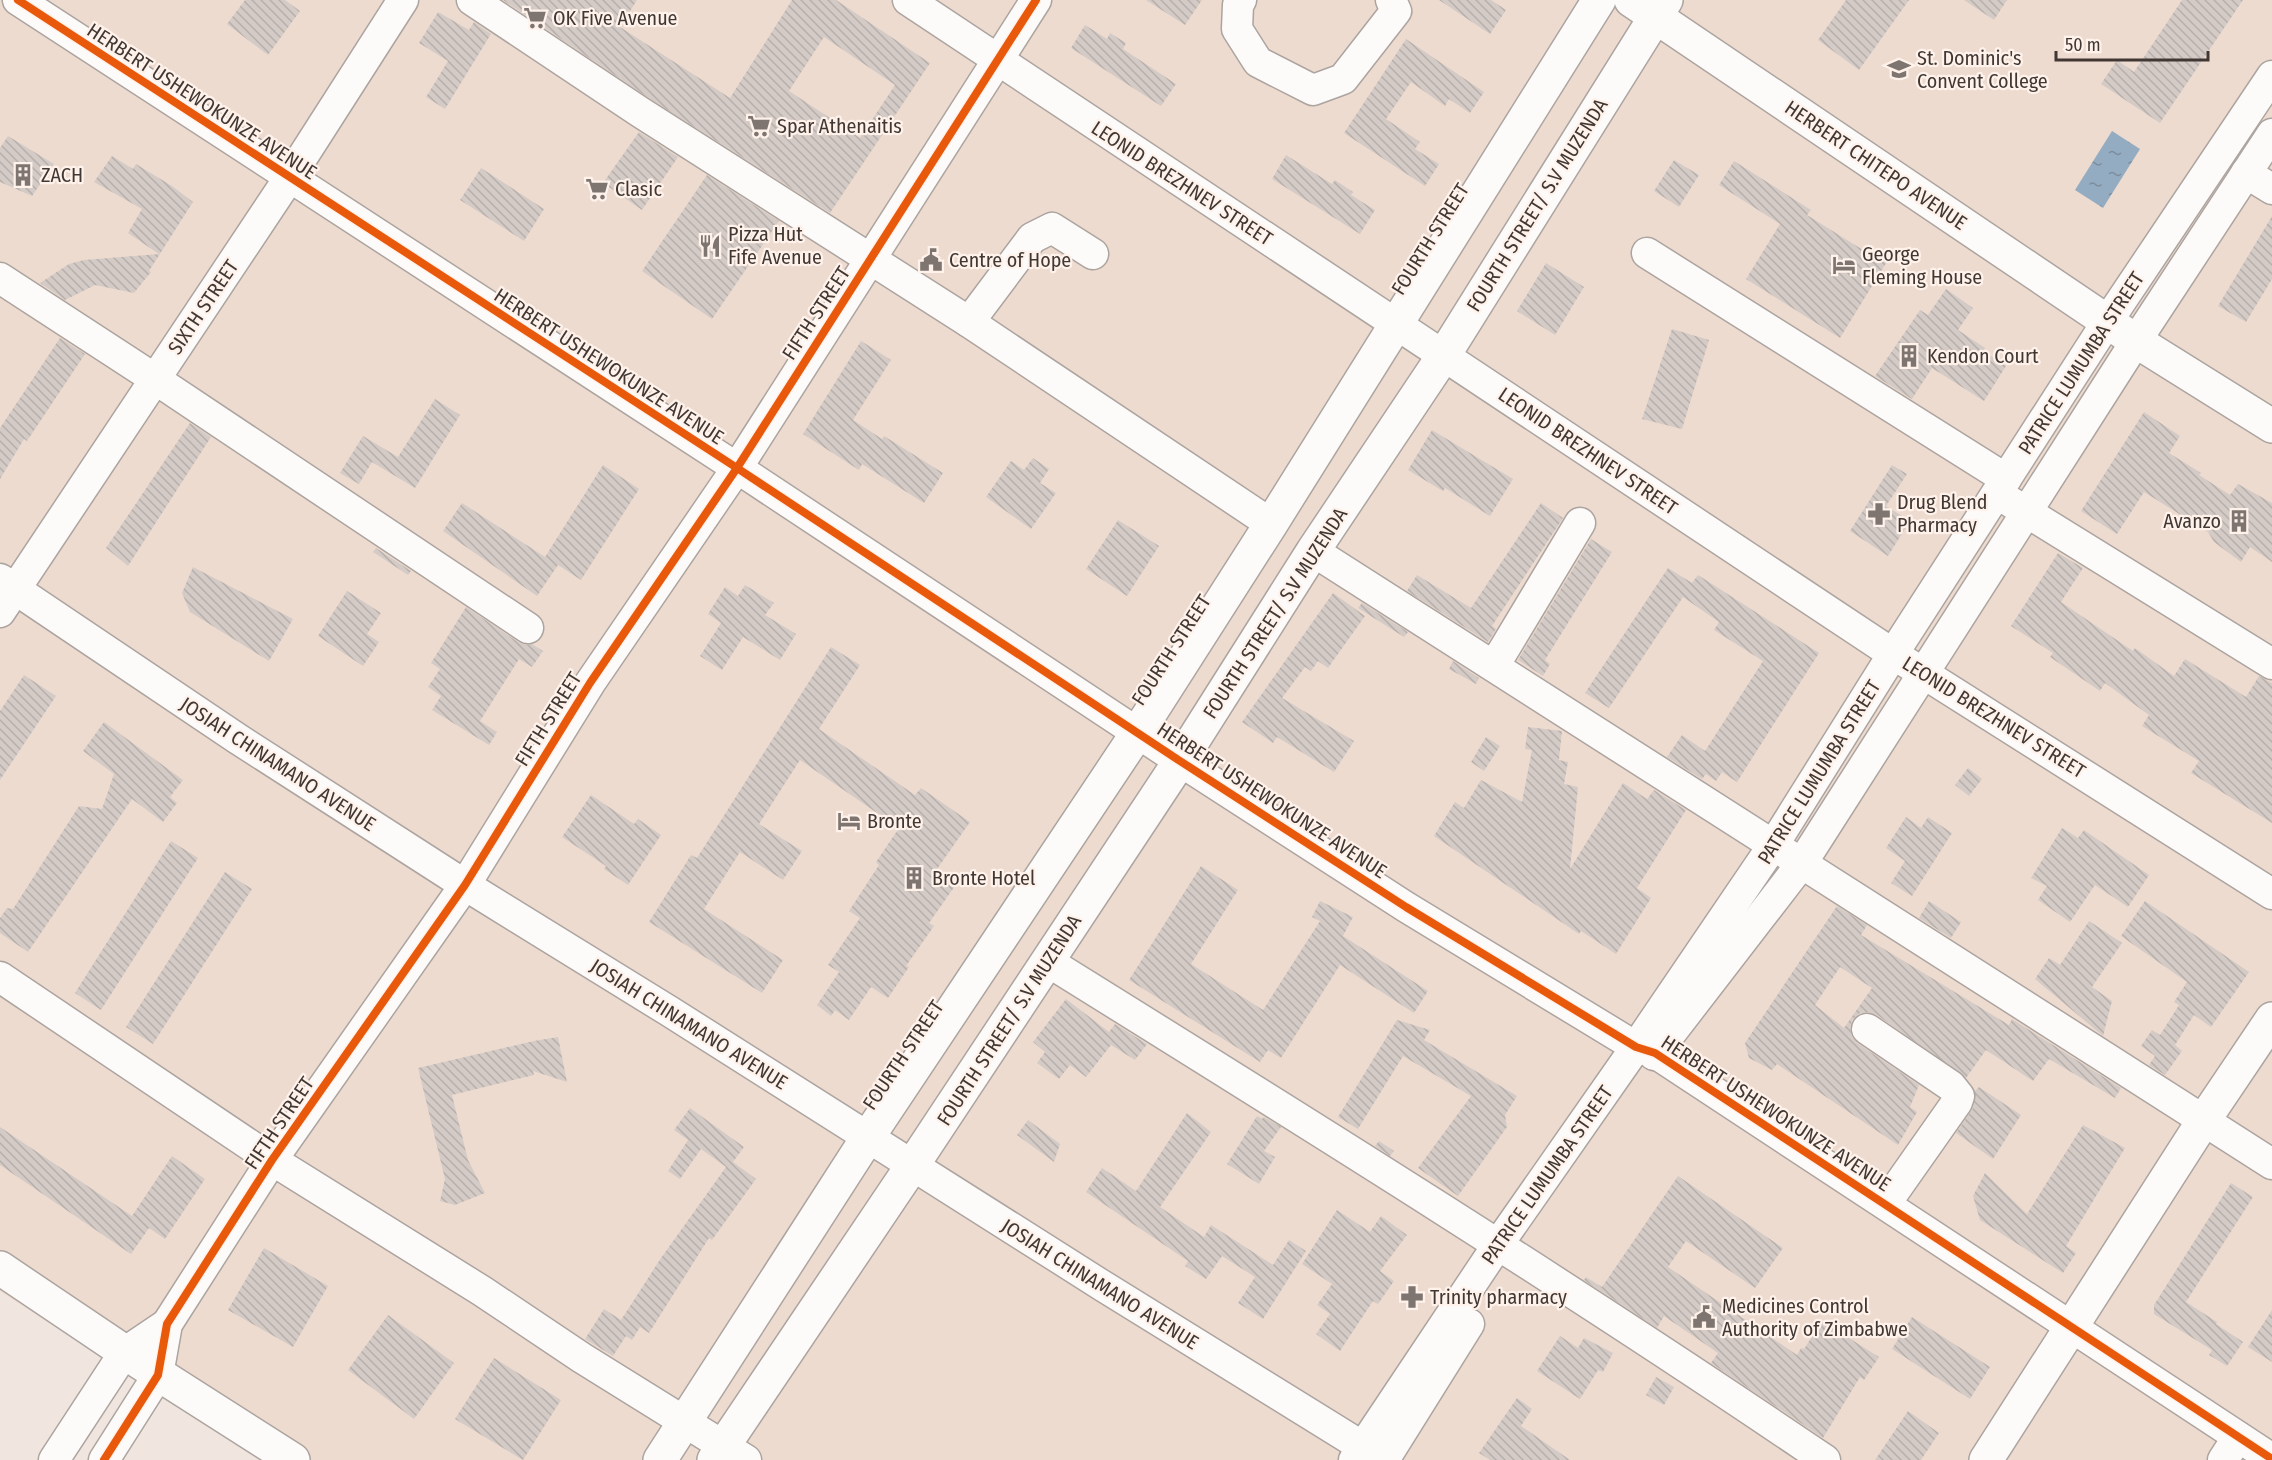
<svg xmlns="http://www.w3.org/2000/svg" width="2272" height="1460" viewBox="0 0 2272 1460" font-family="'Fira Sans Condensed',sans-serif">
<defs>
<pattern id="water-ripples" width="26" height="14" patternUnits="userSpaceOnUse" patternTransform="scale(1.5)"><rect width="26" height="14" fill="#94acc1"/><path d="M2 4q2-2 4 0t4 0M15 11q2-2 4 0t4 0" fill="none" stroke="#7a8d9e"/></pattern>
<pattern id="building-back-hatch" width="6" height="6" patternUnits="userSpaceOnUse" patternTransform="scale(1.5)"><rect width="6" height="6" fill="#d4cbc6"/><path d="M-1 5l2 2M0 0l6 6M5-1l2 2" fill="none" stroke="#b7afab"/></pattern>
</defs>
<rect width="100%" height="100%" fill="#f0e5df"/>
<polygon fill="#eedbd0" points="0,0 2272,0 2272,1460 262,1460 0,1291"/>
<polygon fill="url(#water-ripples)" points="2112,131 2140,149 2103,208 2075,190"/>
<g fill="url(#building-back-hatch)" fill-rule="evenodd">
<polygon points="245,0 285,0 300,11 268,55 227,24"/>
<path d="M503,0H637L620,27L730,98L792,0H836L930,63L830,213L649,98ZM824,37L895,85L860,138L789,91Z"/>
<polygon points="1146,0 1202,0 1185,25"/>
<polygon points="1439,0 1491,0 1506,10 1490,34"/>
<polygon points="1846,0 1909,0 1859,70 1818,40"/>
<polygon points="1964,0 2007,0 1994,20"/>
<polygon points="2182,0 2243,0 2160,123 2101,84 2117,60 2134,72"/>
<polygon points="438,12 469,30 474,22 491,34 445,109 426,97 448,61 419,43"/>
<polygon points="1085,25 1107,39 1110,33 1126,43 1123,49 1176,84 1161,106 1071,48"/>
<polygon points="1406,39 1484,92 1470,113 1449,99 1445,106 1411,82 1386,119 1420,142 1415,149 1439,164 1425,186 1344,133"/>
<polygon points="639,132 678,157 642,210 603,183"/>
<polygon points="8,136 54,164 32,196 0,182 0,148"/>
<polygon points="1286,155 1332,184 1335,180 1353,192 1351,195 1375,210 1360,234 1272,179"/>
<polygon points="112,156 133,169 136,164 172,186 193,202 149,271 151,272 134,293 95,285 65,300 40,283 69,264 84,260 159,254 128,233 142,209 94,182"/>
<polygon points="1674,160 1699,175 1679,207 1654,191"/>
<polygon points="1734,161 1811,210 1807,215 1871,255 1874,251 1888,260 1840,338 1746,279 1780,224 1719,185"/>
<polygon points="481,168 544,209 524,241 460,200"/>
<polygon points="707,175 779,221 712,319 642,271"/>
<polygon points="2272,216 2272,279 2246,322 2218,306"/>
<polygon points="1546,263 1584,287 1555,335 1517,311"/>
<polygon points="1946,289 1973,308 1958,330 1985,348 1983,351 2006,366 1984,401 1932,368 1912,399 1875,376 1920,310 1928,315"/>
<polygon points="1672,329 1709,340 1682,429 1642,419"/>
<polygon points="60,338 85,354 27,441 24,439 0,479 0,428"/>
<polygon points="861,341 891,360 853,420 882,439 884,436 943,473 924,503 862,464 859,470 803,434"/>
<polygon points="435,399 460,415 415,488 372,462 359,484 340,473 363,436 398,457"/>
<polygon points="2144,412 2180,436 2169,453 2201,473 2199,475 2230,495 2238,484 2272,503 2272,562 2250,547 2241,562 2214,542 2208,532 2144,492 2117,534 2081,511"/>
<polygon points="190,423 211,437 128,566 106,548"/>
<polygon points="1432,430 1513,479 1490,516 1445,488 1443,491 1408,470"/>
<polygon points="1033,458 1049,469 1040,483 1056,493 1031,529 986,497 1011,461 1024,470"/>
<polygon points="603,465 639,489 581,580 558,565 537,596 443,531 462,503 545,557"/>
<polygon points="1892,465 1907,474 1886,506 1910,521 1888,556 1850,531"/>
<polygon points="1541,503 1563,518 1492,626 1496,629 1488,642 1407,591 1417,575 1471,608"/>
<polygon points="1118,520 1159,546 1127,596 1086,569"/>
<polygon points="1591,539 1612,552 1545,660 1550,664 1543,676 1518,660"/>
<polygon points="376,548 411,571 408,575 373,552"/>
<polygon points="2058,553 2083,568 2061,602 2133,651 2135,648 2174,676 2185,659 2246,697 2259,676 2272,683 2272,823 2191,773 2199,761 2142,726 2149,715 2105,683 2100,691 2050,657 2053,653 2011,626"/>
<polygon points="193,567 293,619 269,661 190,612 182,593"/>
<polygon points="1668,568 1692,583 1698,575 1819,653 1737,782 1722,772 1716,781 1706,774 1702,779 1667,757 1682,735 1705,751 1763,661 1714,630 1719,622 1683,597 1609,708 1585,693"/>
<polygon points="745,585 774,603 765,615 796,634 780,660 743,637 722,670 700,656 721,623 708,614 725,587 738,596"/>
<polygon points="347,591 381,613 367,634 379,642 363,666 318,636"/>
<polygon points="1333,593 1365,616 1328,668 1318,661 1311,671 1305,667 1282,698 1354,741 1334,772 1277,737 1273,743 1242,722"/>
<polygon points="1362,603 1408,632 1404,637 1358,608"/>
<polygon points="466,607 518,642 526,645 532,644 543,651 532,667 519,659 480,721 497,732 489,745 432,710 441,696 428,687 440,669 431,663"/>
<polygon points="831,647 860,665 819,729 915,795 921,788 970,822 935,872 955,886 929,923 934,926 906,966 909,967 888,998 871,987 849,1020 835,1010 831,1016 817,1005 839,972 828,965 860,918 849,911 879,865 876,862 899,828 800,760 759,824 802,851 783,880 740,852 704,909 783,960 762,993 649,922 691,855 697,858"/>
<polygon points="1453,661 1479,678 1476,684 1449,669"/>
<polygon points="24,675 56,696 0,780 0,711"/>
<polygon points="104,722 183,780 170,797 177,803 163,822 132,799 28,952 0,933 0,918 7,908 13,909 79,806 102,809 114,774 83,751"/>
<polygon points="1528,727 1562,731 1559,760 1568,762 1564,784 1578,787 1570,869 1623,783 1647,799 1654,790 1686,810 1637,888 1651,898 1616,954 1581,931 1579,934 1434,836 1455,802 1464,808 1481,780 1522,802 1532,750 1525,749"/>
<polygon points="1486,737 1500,746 1484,771 1471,762"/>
<polygon points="1968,768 1982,779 1969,796 1955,785"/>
<polygon points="591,795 634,824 638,819 661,835 628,885 604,869 606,866 562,837"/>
<polygon points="1906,817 1921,828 1928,817 1952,833 1912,896 1891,883 1905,861 1886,848"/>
<polygon points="2062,828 2078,838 2084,830 2149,875 2128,907 2095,885 2070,922 2038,900 2047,886 2031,878"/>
<polygon points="171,841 198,858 101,1010 75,993"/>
<polygon points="1201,866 1238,890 1191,964 1263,1010 1320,921 1312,917 1320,901 1353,917 1343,936 1428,991 1414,1013 1340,965 1281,1058 1268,1050 1260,1062 1129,980"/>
<polygon points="225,872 252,889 153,1044 126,1027"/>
<polygon points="1929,901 1961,922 1951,938 1919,918"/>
<polygon points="2145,901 2249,972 2211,1027 2194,1015 2175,1045 2182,1051 2165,1075 2149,1065 2155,1056 2141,1046 2152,1030 2160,1035 2179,1005 2174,1002 2187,982 2121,936"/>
<path d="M1837,906L1867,925L1861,935L2009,1025L2012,1019L2121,1088L2115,1098L2049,1059L2033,1081L1986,1050L1966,1078L1877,1015L1869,1012L1860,1013L1852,1020L1850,1028L1852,1037L1857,1043L1919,1085L1910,1107L1917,1112L1898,1145L1777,1064L1772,1070L1749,1058L1745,1043ZM1840,967L1872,988L1844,1028L1815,1005Z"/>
<polygon points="2089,921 2122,943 2092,987 2112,1001 2103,1036 2035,979 2049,958 2060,965"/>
<polygon points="1066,999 1109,1032 1115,1024 1147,1044 1135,1060 1111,1045 1086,1077 1070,1065 1059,1079 1037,1063 1045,1052 1033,1042"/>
<polygon points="1397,1020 1430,1030 1424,1040 1517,1096 1505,1115 1507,1127 1458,1196 1418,1168 1471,1096 1403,1056 1358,1129 1338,1117"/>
<polygon points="558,1037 567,1082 533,1071 534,1075 452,1095 468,1160 485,1193 455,1205 440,1201 445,1179 418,1068 534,1041"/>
<polygon points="1979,1087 2021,1115 1993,1159 1956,1133 1973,1108 1975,1091"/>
<polygon points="690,1108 744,1147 733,1162 756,1179 712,1240 709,1238 649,1333 640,1327 632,1340 626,1336 613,1356 585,1339 604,1309 621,1320 661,1258 726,1167 701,1149 680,1179 668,1171 688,1140 674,1130"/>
<polygon points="1187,1113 1211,1132 1160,1207 1204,1237 1211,1225 1273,1265 1289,1240 1306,1251 1263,1319 1238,1303 1255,1277 1222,1256 1206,1279 1185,1266 1188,1261 1086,1192 1102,1168 1136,1191"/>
<polygon points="1257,1116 1262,1119 1264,1117 1281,1127 1264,1151 1275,1157 1259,1184 1227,1164"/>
<polygon points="1028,1120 1060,1144 1054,1162 1017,1135"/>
<polygon points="2083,1125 2125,1148 2066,1246 2076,1253 2063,1273 1980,1220 1973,1196 1985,1173 2027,1214"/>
<polygon points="0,1127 132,1216 172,1156 205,1179 165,1239 149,1228 131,1254 0,1165"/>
<polygon points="1379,1141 1394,1151 1390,1156 1375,1146"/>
<polygon points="1678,1176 1783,1248 1755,1288 1686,1241 1668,1267 1797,1355 1801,1348 1804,1349 1822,1321 1879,1357 1864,1380 1860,1377 1823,1438 1711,1363 1718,1353 1664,1316 1657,1328 1584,1280 1586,1277 1602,1287"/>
<polygon points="2231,1183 2253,1197 2186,1302 2217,1322 2216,1324 2243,1342 2227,1366 2209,1355 2212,1350 2154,1314 2154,1305"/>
<polygon points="1337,1210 1370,1232 1381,1216 1407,1235 1380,1271 1394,1281 1378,1304 1373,1301 1340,1351 1316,1334 1330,1314 1317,1305 1332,1284 1302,1264"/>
<polygon points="264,1248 328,1286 293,1347 228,1310"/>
<polygon points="2272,1310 2272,1362 2248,1347"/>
<polygon points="388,1315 454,1363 414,1419 348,1370"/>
<polygon points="1912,1317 1990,1367 1970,1399 1892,1349"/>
<polygon points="1560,1336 1578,1348 1584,1338 1613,1353 1603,1372 1598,1370 1580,1399 1537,1371"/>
<polygon points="494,1358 561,1400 523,1460 455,1419"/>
<polygon points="1656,1377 1674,1387 1664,1405 1646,1395"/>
<polygon points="1517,1398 1532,1409 1521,1426 1570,1460 1490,1460 1479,1453"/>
<polygon points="1908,1411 1939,1433 1921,1460 1875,1460"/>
</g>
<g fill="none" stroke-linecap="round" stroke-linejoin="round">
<g stroke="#aca49f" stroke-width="33">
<g id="minor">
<polyline points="18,0 737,468 1180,761 1406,907 1636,1047 1655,1053 2272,1459"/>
<polyline points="472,0 640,112 969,322 1271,524"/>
<polyline points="908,0 1893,654 2272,894"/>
<polyline points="1241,0 1238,5 1237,29 1258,62 1313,90 1343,79 1396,11 1391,0"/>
<polyline points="2246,173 2272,189"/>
<polyline points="1647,253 2006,479"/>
<polyline points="0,278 155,379 528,628"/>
<polyline points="969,322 1032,238 1052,228 1093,254"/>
<polyline points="2009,501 2272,664"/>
<polyline points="1313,551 2272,1164"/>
<polyline points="0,579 238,739 465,885 669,1011 1103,1286 1384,1460"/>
<polyline points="0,612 289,178 403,0"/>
<polyline points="1494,666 1580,523"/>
<path d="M1047,961C1309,1124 1570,1287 1825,1460"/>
<polyline points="0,977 272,1160 482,1291 582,1358 746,1460"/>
<polyline points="1867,1029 1951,1086 1959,1096 1957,1102 1886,1203"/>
<polyline points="1654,1055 1802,863 2136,341 2272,134"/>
<polyline points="54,1460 124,1353 167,1324"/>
<polyline points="104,1460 158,1375 167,1324 272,1160 465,885 590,683 737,468 1036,0"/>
<polyline points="1354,1460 1499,1243 1636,1047 1774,844 1893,654 2107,322 2272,76"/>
<polyline points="1384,1460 1469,1324"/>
<polyline points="2223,1460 2238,1437"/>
</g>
</g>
<g stroke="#aca49f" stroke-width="36">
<g id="major">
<polyline points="1631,0 2136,341 2272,426"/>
<polyline points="0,1268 141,1363 293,1460"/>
<polyline points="660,1460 868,1137 1138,732 1271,524 1599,0"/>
<polyline points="714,1460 912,1166 1180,761 1313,551 1444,355 1666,0"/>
</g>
</g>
<g stroke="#aca49f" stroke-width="36">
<polyline id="highway" points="1986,1460 2204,1120 2272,1019"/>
</g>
<use href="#minor" stroke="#fdfbfa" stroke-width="30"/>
<use href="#major" stroke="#fdfbfa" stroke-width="33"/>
<use href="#highway" stroke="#fdfbfa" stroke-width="33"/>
<g stroke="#fff2eb" stroke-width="11">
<g id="cycleway">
<polyline points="18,0 737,468 1180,761 1406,907 1636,1047 1655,1053 2272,1459"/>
<polyline points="104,1460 158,1375 167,1324 272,1160 465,885 590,683 737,468 1036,0"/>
</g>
</g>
<use href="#cycleway" stroke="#e8590c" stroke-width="8"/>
</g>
<defs>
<g id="supermarket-bare" transform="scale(1.8)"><path d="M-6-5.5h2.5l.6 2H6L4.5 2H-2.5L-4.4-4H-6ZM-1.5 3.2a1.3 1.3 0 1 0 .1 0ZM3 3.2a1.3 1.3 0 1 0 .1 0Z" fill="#7e7570" stroke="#fff2eb" stroke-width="2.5" paint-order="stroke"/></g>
<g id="university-bare" transform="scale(1.8)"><path d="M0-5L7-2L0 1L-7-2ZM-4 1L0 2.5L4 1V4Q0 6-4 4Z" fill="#7e7570" stroke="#fff2eb" stroke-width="2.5" paint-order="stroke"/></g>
<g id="building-bare" transform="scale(1.8)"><path d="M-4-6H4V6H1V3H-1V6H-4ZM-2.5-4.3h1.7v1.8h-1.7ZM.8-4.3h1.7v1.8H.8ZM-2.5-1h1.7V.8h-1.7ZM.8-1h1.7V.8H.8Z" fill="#7e7570" stroke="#fff2eb" stroke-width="2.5" paint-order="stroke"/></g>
<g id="restaurant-bare" transform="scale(1.8)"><path d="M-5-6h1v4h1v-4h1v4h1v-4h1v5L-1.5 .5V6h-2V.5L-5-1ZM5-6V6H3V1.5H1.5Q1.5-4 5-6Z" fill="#7e7570" stroke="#fff2eb" stroke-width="2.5" paint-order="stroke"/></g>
<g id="civic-bare" transform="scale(1.8)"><path d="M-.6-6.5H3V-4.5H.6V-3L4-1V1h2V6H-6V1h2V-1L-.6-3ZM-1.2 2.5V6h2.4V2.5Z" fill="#7e7570" stroke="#fff2eb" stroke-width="2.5" paint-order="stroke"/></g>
<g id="hotel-bare" transform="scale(1.8)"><path d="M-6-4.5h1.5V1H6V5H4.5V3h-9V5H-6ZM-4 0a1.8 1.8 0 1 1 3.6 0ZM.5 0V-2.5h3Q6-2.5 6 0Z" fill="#7e7570" stroke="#fff2eb" stroke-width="2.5" paint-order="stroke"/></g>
<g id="pharmacy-bare" transform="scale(1.8)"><path d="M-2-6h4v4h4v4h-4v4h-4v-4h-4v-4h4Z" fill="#7e7570" stroke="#fff2eb" stroke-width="2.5" paint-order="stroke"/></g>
</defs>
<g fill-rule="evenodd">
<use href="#supermarket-bare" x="535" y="18"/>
<use href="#university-bare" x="1899" y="69"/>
<use href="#supermarket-bare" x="759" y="126"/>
<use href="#building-bare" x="23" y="175"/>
<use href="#supermarket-bare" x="597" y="189"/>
<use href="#restaurant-bare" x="710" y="246"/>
<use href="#civic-bare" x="931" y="260"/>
<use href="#hotel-bare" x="1844" y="265"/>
<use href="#building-bare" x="1909" y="356"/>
<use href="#pharmacy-bare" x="1879" y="514"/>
<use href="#building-bare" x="2239" y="521"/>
<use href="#hotel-bare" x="849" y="821"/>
<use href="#building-bare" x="914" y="878"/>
<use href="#pharmacy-bare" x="1412" y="1297"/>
<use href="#civic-bare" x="1704" y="1317"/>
</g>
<g text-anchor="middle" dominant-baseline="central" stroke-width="4.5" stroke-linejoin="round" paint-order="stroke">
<g font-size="20" fill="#413834" stroke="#fff2eb" text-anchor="start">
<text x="553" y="18">OK Five Avenue</text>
<text x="1917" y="58">St. Dominic's<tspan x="1917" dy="23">Convent College</tspan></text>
<text x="777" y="126">Spar Athenaitis</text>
<text x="41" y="175">ZACH</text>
<text x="615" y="189">Clasic</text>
<text x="728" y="234">Pizza Hut<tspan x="728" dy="23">Fife Avenue</tspan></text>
<text x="1862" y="254">George<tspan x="1862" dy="23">Fleming House</tspan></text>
<text x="949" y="260">Centre of Hope</text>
<text x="1927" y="356">Kendon Court</text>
<text x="1897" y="502">Drug Blend<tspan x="1897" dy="23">Pharmacy</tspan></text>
<text x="2221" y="521" text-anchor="end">Avanzo</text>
<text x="867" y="821">Bronte</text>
<text x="932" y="878">Bronte Hotel</text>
<text x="1430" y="1297">Trinity pharmacy</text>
<text x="1722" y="1306">Medicines Control<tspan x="1722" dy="23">Authority of Zimbabwe</tspan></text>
</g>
<g font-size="20" fill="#413834" stroke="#fff2eb">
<text transform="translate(202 101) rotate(33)">HERBERT USHEWOKUNZE AVENUE</text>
<text transform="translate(1876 165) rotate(34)">HERBERT CHITEPO AVENUE</text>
<text transform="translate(1182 183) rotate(33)">LEONID BREZHNEV STREET</text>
<text transform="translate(1537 205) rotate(-58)">FOURTH STREET/ S.V MUZENDA</text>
<text transform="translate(1430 239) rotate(-58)">FOURTH STREET</text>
<text transform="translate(203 307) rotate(-56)">SIXTH STREET</text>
<text transform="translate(816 313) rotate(-57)">FIFTH STREET</text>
<text transform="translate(2081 363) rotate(-57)">PATRICE LUMUMBA STREET</text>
<text transform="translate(609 366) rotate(33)">HERBERT USHEWOKUNZE AVENUE</text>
<text transform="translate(1588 451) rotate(34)">LEONID BREZHNEV STREET</text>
<text transform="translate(1275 613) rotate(-57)">FOURTH STREET/ S.V MUZENDA</text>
<text transform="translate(1171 650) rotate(-57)">FOURTH STREET</text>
<text transform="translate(1994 717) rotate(32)">LEONID BREZHNEV STREET</text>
<text transform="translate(548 719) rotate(-58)">FIFTH STREET</text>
<text transform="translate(278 764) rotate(33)">JOSIAH CHINAMANO AVENUE</text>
<text transform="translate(1819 772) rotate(-58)">PATRICE LUMUMBA STREET</text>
<text transform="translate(1272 800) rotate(33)">HERBERT USHEWOKUNZE AVENUE</text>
<text transform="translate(1009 1020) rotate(-57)">FOURTH STREET/ S.V MUZENDA</text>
<text transform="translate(689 1024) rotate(32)">JOSIAH CHINAMANO AVENUE</text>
<text transform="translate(903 1055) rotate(-56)">FOURTH STREET</text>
<text transform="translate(1776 1113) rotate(33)">HERBERT USHEWOKUNZE AVENUE</text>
<text transform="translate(279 1123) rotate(-56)">FIFTH STREET</text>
<text transform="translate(1547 1175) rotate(-55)">PATRICE LUMUMBA STREET</text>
<text transform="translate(1100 1284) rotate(32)">JOSIAH CHINAMANO AVENUE</text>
</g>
</g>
<path d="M2056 51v9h152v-9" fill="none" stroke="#413834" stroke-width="3"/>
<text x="2065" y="51" font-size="18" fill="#413834" stroke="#fff2eb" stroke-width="4.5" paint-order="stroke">50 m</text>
</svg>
